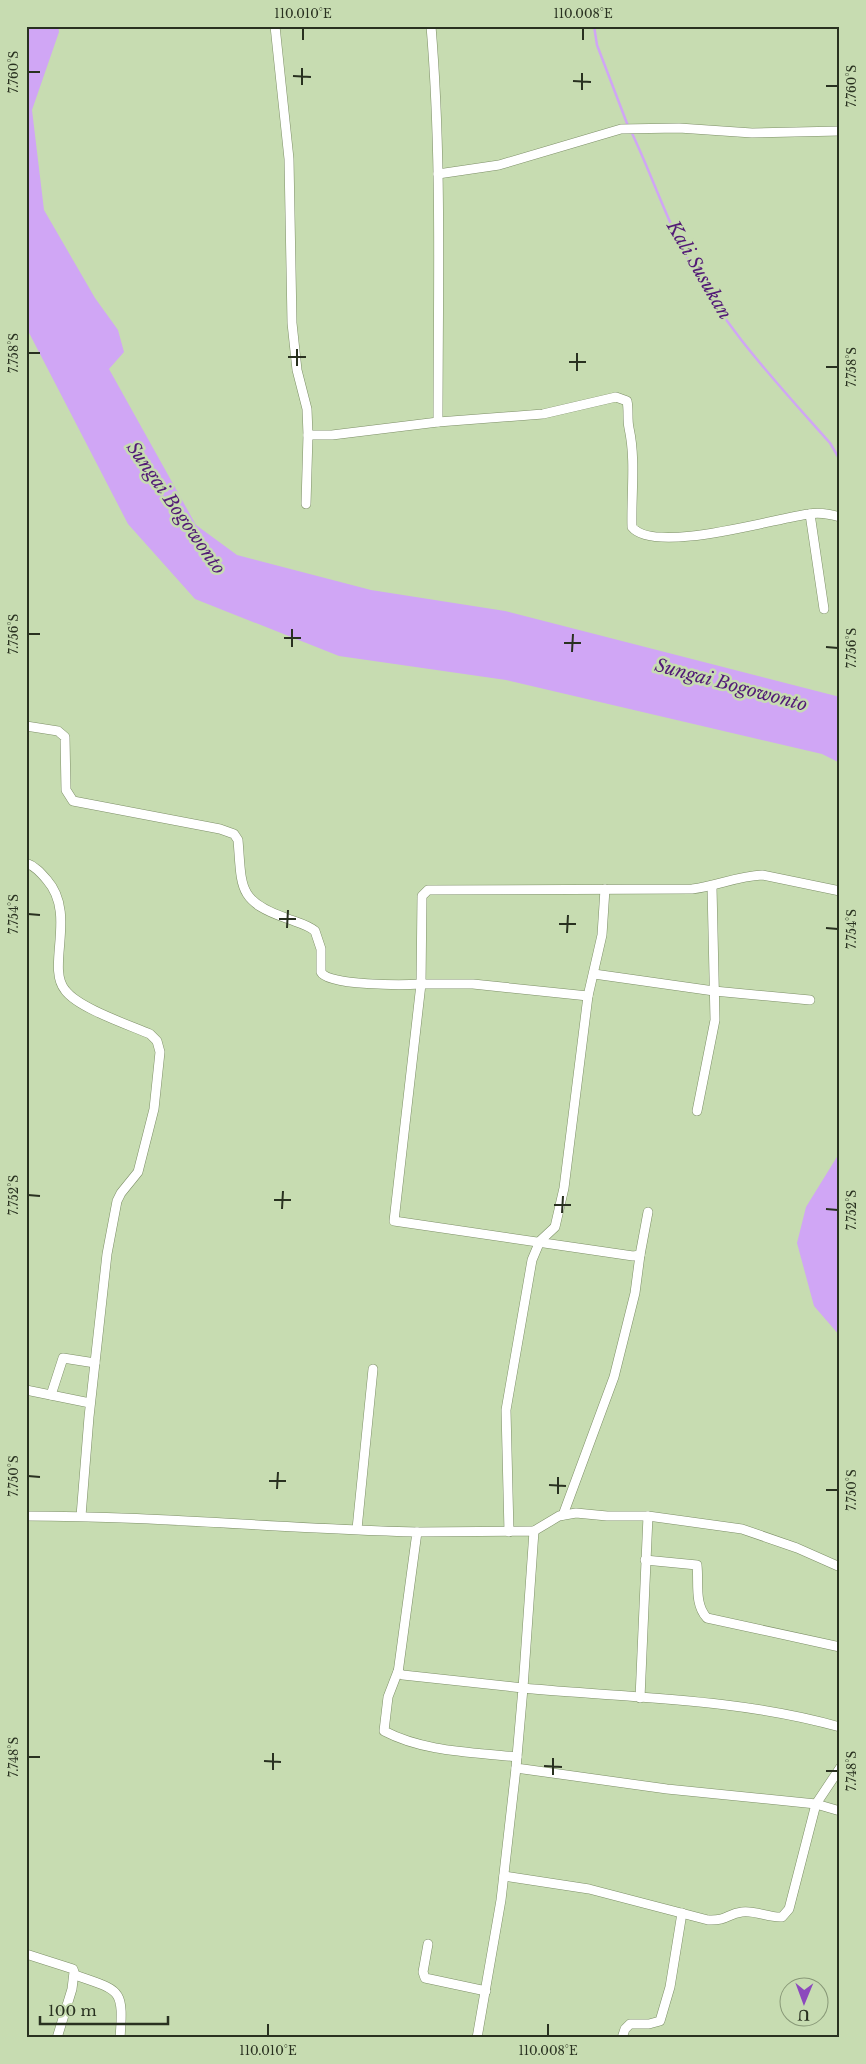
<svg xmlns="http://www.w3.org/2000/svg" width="866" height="2064" viewBox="0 0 866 2064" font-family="'Libre Baskerville',serif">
<rect width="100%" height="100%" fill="#c7dcb1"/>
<g fill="#d0a6f5">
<polygon points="26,26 58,26 59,32 32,110 44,210 95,298 118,330 124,352 109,369 196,525 237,555 371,590 505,611 840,697 840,763 822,754 506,680 339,656 195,599 128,524 26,327"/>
<polygon points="840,1152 840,1336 814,1306 797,1243 806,1207"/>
</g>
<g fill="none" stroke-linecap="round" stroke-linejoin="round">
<g stroke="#d0a6f5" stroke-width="2.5">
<polyline points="594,26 597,45 628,126"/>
<path d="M631,131C649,169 663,209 681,246C718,321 775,381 830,443L840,460"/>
</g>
<g stroke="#7d8f67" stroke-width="10">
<g id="minor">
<path d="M275,26L289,159L292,323L297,370L307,409L308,435H332L438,422L543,414L616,397L627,401C629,410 627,419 629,428C636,460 631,494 632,527C654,555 776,518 809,514C820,512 830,514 840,517"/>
<path d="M431,26C442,158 438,290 438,422"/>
<polyline points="438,174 499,165 621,129 679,128 752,133 840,131"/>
<polyline points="306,504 308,435"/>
<polyline points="810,514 824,609"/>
<path d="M26,726L58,731L65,737L66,790L73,801L220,829L234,834L238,840C242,887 237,901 286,918C295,922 307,924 315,931L321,949V972C327,986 405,985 421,984L422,896L428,890L692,889C716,886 738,876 762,875L840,891"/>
<path d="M26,863C35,866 41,873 47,880C77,914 46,967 65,990C78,1008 129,1025 150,1034L157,1041L160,1052L154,1109L138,1172L121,1193L117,1201L107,1254L89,1417L81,1516"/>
<polyline points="594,974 714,991 810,1000"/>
<polyline points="588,996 473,984 421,984 394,1221 633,1256 640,1255 648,1212"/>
<polyline points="697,1111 715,1020 712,887"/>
<polyline points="26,1390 90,1403"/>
<polyline points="51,1395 63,1358 95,1363"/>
<polyline points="563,1515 614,1377 635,1293 640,1255"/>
<path d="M26,1516C157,1516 286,1529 417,1532L398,1673L403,1675L523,1688L516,1768L667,1789L816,1804L840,1811"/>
<polyline points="357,1529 373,1369"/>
<polyline points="534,1531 559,1516 576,1513 607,1516 648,1516 742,1529 797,1548 840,1567"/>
<path d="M417,1532L534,1531L523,1688C628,1698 738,1698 840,1727"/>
<polyline points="509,1532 506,1410 532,1260 540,1241 555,1227 564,1188 588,996 602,935 605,889"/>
<path d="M645,1560L697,1565C699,1583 694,1604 707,1618L840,1647"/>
<path d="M398,1671L388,1697L384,1731C424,1752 472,1752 517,1757"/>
<polyline points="640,1698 648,1516"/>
<path d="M504,1876L589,1889L708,1920C727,1921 727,1914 742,1912C755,1910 769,1918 782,1917L789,1909L816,1804L840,1768"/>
<polyline points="428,1944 423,1972 425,1978 486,1991"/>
<polyline points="26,1954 73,1969 74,1972 72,1989 57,2038"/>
<path d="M75,1975C120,1991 124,1987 120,2038"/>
<polyline points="477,2038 501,1900 516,1768"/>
<polyline points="622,2038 625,2029 630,2024 649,2024 660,2021 670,1987 682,1913"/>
</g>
</g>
<use href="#minor" stroke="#fff" stroke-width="9"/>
</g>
<path fill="none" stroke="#293120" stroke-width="2" d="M303,40V28M583,40V28M28,72H40M293,76L311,77M573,81L591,82M302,85V68M826,86H838M582,90V73M28,353H40M288,357H306M569,362H586M297,366V349M826,367H838M577,371V353M28,634H40M284,638H301M564,643H581M292,647V629M826,647L838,648M572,652L573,634M28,914L40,915M279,919H296M559,924H576M287,928L288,910M826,928L838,929M567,933L568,915M28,1195L40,1196M274,1200H291M554,1205H571M282,1209L283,1191M826,1209L838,1210M562,1213L563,1196M28,1476L40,1477M269,1481H286M549,1485L566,1486M277,1489L278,1472M826,1490H838M558,1494V1477M28,1757H40M264,1761L281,1762M544,1766L562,1767M273,1770V1753M826,1771H838M553,1775V1758M268,2036V2024M548,2036V2024"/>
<g text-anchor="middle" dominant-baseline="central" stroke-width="5" stroke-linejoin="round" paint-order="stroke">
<g font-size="18" font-style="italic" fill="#521a76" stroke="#c7dcb1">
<text transform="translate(699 270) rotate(60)">Kali Susukan</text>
<text transform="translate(176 508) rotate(55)">Sungai Bogowonto</text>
<text transform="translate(731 685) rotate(15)">Sungai Bogowonto</text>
</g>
</g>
<rect width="866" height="2064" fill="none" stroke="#c7dcb1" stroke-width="55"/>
<g transform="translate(804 2002) rotate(181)"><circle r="24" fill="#c7dcb1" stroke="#889877"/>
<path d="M0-4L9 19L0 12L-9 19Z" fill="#8c49bd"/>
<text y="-8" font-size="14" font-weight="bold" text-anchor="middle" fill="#293120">U</text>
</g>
<path d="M40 2016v8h128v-8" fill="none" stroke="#293120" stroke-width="2.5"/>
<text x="48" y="2016" font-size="15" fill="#293120" stroke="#c7dcb1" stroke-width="4" paint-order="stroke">100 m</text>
<rect x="28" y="28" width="810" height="2008" fill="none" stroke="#293120" stroke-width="2"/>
<g font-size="12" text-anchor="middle" fill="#293120">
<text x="303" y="18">110.010°E</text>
<text x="583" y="18">110.008°E</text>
<text transform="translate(14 72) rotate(-90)" y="4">7.760°S</text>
<text transform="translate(852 86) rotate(-90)" y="4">7.760°S</text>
<text transform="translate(14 353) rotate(-90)" y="4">7.758°S</text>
<text transform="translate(852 367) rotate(-90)" y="4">7.758°S</text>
<text transform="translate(14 634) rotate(-90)" y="4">7.756°S</text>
<text transform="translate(852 648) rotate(-90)" y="4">7.756°S</text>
<text transform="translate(14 914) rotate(-90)" y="4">7.754°S</text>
<text transform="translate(852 929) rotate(-90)" y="4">7.754°S</text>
<text transform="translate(14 1195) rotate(-90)" y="4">7.752°S</text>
<text transform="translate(852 1210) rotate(-90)" y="4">7.752°S</text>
<text transform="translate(14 1476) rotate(-90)" y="4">7.750°S</text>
<text transform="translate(852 1490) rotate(-90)" y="4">7.750°S</text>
<text transform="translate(14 1757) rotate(-90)" y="4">7.748°S</text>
<text transform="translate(852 1771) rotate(-90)" y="4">7.748°S</text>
<text x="268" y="2055">110.010°E</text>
<text x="548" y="2055">110.008°E</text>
</g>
</svg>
